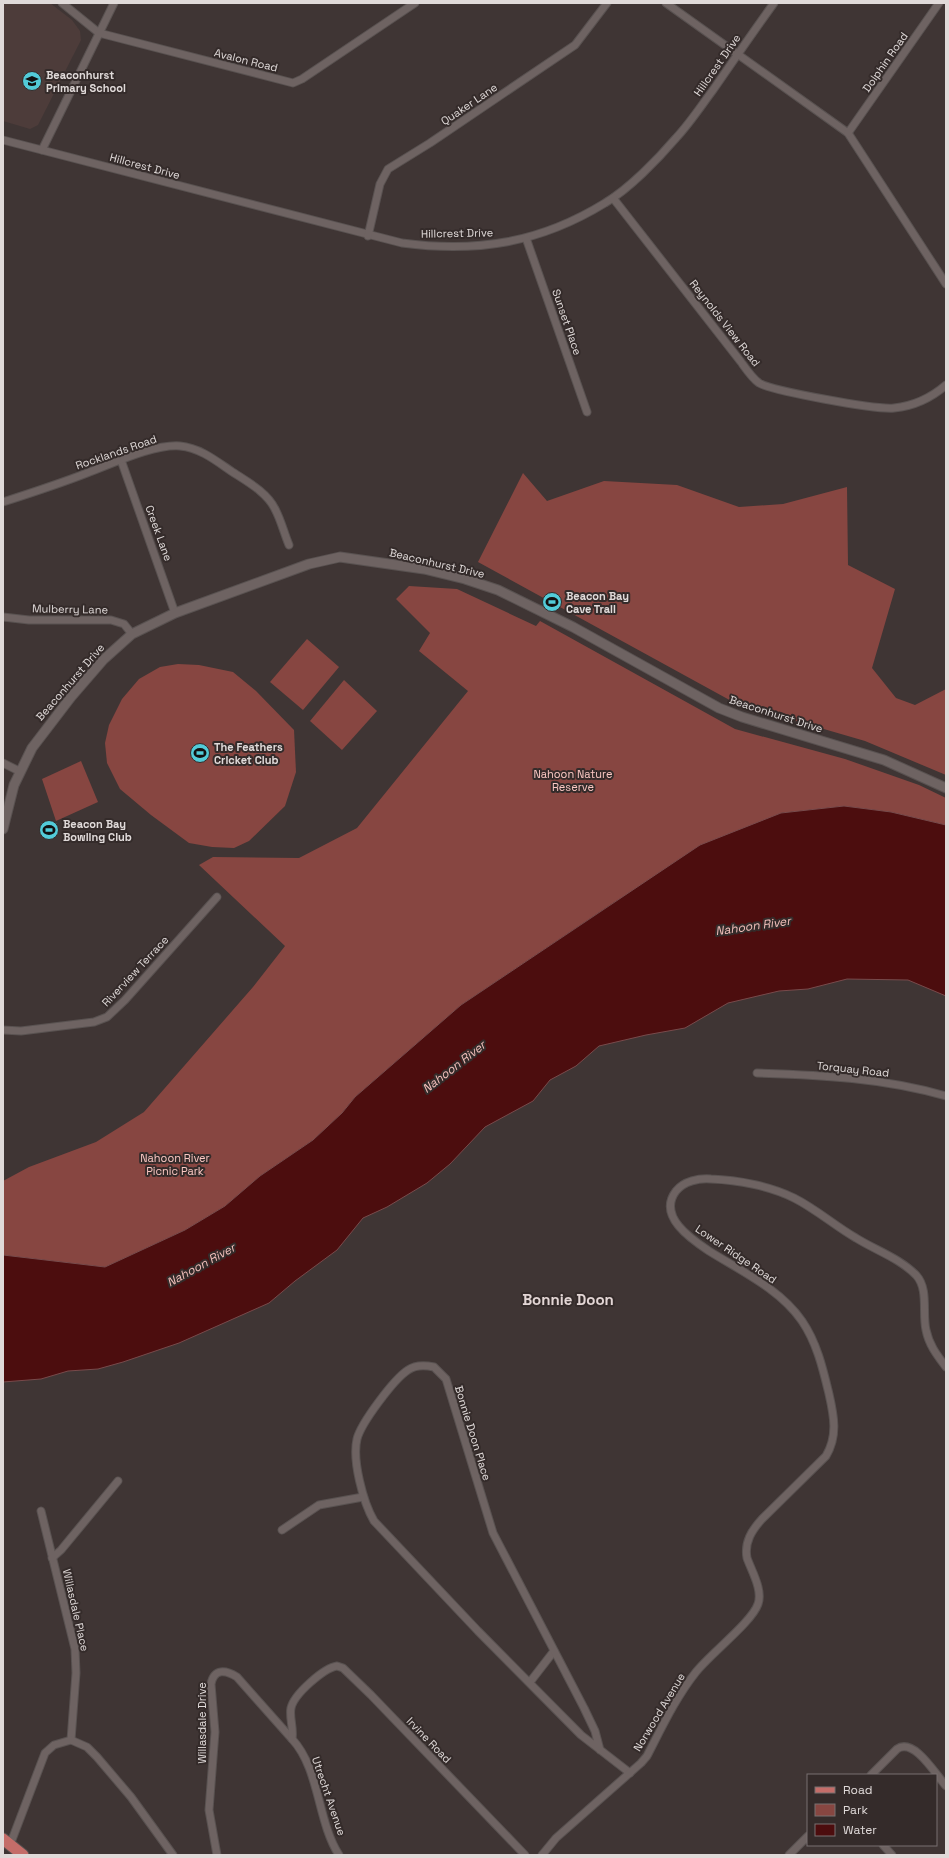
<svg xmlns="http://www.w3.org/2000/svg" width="949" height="1858" viewBox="0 0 949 1858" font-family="'Space Grotesk',sans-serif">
<rect width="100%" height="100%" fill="#3f3534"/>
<polygon fill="#4d3c3a" points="3,3 50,3 72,20 80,31 81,40 38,125 30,129 3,121"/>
<g fill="#874641">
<polygon points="523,473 547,501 604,481 677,485 739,507 783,504 847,487 848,565 895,589 872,668 896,698 915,705 946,689 946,775 865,741 735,703 478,562"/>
<polygon points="409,586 457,589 536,626 540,621 735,729 845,759 919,785 946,798 946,825 891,812 844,806 781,813 616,901 461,1005 355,1097 342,1113 313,1140 260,1176 225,1206 185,1230 105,1267 3,1255 3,1181 29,1167 96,1142 144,1112 253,987 285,946 199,865 213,857 299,858 357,828 468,691 419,651 430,633 396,599"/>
<polygon points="307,639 339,667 303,710 270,682"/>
<polygon points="178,664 199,665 233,672 256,691 294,730 296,772 285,806 249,841 234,848 212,847 189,843 151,815 120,789 107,763 105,743 109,725 122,699 139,679 160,667"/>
<polygon points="344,680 377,711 342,750 310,721"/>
<polygon points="81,761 98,802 56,821 42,779"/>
</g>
<polygon fill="#4c0d0e" stroke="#784a4b" points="844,806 891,812 946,825 946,996 908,980 847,979 808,989 779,991 728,1003 685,1028 646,1035 599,1046 576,1066 550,1080 533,1101 485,1127 450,1164 427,1183 387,1207 363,1218 337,1250 295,1281 269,1303 179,1343 123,1362 98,1369 68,1371 41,1379 3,1382 3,1255 105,1267 185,1230 225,1206 260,1176 313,1140 342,1113 355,1097 461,1005 700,845 781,813"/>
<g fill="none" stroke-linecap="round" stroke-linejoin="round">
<g stroke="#595251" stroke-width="9">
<g id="minor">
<polyline points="62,3 99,33 293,83 302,79 415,3"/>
<polyline points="666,3 848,133 946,284"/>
<polyline points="848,133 939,3"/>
<path d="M3,140L402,243C477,253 540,243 605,203C629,189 658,159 676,138C690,123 701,106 713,90C733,61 753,32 774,3"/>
<polyline points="42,150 114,3"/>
<path d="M613,198L741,362C746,369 752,378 759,383C772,391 877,410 894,408C914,406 931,398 946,385"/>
<polyline points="368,236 380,184 388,169 430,143 575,45 607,3"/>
<polyline points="526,238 587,412"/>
<polyline points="121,460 175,613"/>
<path d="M3,502C31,493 59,484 87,473C112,464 153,444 180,446C200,448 215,460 231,471C246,481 267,492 275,509C281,520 284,533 289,545"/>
<polyline points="3,617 29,620 111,620 124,624 132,634"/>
<polyline points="3,763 19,771"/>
<polyline points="3,1030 21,1031 94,1022 107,1017 125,1000 217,897"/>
<path d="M757,1073C821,1075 884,1078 946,1096"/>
<polyline points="41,1511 75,1649 76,1673 71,1740"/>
<polyline points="282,1530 319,1505 363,1497"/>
<polyline points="52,1558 61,1550 118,1481"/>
<polyline points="530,1682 554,1651"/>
<path d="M600,1750L595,1731L584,1708L493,1533L446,1379L434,1367C425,1365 415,1365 408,1370C394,1379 361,1423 357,1439C352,1460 363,1502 374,1521L478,1631L581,1735L630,1773"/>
<path d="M871,1775L897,1749C914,1737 936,1775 946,1786"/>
<polyline points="10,1845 45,1753 54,1745 71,1740 87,1747 97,1757 131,1797 173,1855"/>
<polyline points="883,1845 892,1855"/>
<path d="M217,1855L209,1810L215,1732L211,1684C214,1668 226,1670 237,1677L292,1739"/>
<path d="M339,1855C317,1821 320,1769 292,1739C294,1728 289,1718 291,1708C294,1694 324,1668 337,1666L343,1668L371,1695L525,1855"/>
<path d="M542,1855L556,1838L641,1763L647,1756C662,1727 676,1697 696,1672C710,1654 752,1622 758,1604C763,1590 752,1572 747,1558C744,1542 752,1530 762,1519L826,1456C838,1436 834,1416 829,1394C823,1369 817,1343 802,1321C780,1289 741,1271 709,1251C691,1239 657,1216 676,1191C684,1181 699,1178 711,1179C738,1180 770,1186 794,1198C816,1209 835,1226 856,1238C877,1251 899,1258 916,1275C929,1289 922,1313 926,1330C929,1345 937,1355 946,1367"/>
<polyline points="789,1855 808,1836"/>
</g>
</g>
<g stroke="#595251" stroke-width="11">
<polyline id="tertiary" points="3,829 14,785 32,748 71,697 103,660 132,634 175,613 309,564 340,557 424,569 465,579 498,590 573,627 719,708 742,717 884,760 946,788"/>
</g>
<g stroke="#595251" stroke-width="13">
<polyline id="primary" points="3,1839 23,1855"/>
</g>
<use href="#minor" stroke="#6e6362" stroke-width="7"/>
<use href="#tertiary" stroke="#6e6362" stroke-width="9"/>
<use href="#primary" stroke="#c46d69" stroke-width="11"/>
</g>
<defs>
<g id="school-disc" transform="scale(1)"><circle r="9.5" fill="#52cbd8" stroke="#342b2a"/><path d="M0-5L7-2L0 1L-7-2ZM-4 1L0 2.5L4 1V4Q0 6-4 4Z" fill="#111"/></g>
<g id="stadium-disc" transform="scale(1)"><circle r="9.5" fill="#52cbd8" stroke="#342b2a"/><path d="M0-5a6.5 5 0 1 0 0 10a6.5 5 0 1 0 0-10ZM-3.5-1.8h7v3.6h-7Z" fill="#111"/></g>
</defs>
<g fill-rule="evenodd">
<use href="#school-disc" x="32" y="81"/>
<use href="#stadium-disc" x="552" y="602"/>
<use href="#stadium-disc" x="200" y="753"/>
<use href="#stadium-disc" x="49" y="830"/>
</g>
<g text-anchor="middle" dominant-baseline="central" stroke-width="4" stroke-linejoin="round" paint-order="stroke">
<g font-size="11" fill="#e0dad9" stroke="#342b2a">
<text transform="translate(246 60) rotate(14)">Avalon Road</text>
<text transform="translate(885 62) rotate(-55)">Dolphin Road</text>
<text transform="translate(717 65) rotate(-55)">Hillcrest Drive</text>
<text transform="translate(469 104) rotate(-34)">Quaker Lane</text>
<text transform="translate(145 166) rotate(15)">Hillcrest Drive</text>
<text transform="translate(457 233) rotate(-1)">Hillcrest Drive</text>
<text transform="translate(567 322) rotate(71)">Sunset Place</text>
<text transform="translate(725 323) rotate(52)">Reynolds View Road</text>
<text transform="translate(116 452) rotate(-19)">Rocklands Road</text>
<text transform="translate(159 533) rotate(70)">Creek Lane</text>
<text transform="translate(437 563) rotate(13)">Beaconhurst Drive</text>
<text transform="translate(70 609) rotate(1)">Mulberry Lane</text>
<text transform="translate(70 682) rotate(-49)">Beaconhurst Drive</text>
<text transform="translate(776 714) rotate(18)">Beaconhurst Drive</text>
<text transform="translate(135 971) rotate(-47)">Riverview Terrace</text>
<text transform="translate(853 1069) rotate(6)">Torquay Road</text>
<text transform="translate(736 1254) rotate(34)">Lower Ridge Road</text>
<text transform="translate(473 1433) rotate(73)">Bonnie Doon Place</text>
<text transform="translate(76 1610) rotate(77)">Willasdale Place</text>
<text transform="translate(659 1712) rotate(-59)">Norwood Avenue</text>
<text transform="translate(202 1723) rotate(-90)">Willasdale Drive</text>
<text transform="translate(429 1740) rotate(46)">Irvine Road</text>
<text transform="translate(329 1796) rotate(71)">Utrecht Avenue</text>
</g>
<g font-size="11" font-weight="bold" fill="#e0dad9" stroke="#342b2a" text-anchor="start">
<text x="46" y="75">Beaconhurst<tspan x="46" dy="13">Primary School</tspan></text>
<text x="566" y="596">Beacon Bay<tspan x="566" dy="13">Cave Trail</tspan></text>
<text x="214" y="747">The Feathers<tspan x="214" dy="13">Cricket Club</tspan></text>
<text x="63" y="824">Beacon Bay<tspan x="63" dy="13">Bowling Club</tspan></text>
</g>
<g font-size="11" fill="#fbc8c3" stroke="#342b2a">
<text x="573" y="774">Nahoon Nature<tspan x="573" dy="13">Reserve</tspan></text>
<text x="175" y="1158">Nahoon River<tspan x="175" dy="13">Picnic Park</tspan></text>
</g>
<g font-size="12" font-style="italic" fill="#f4c1bc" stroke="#342b2a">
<text transform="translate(753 926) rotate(-8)">Nahoon River</text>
<text transform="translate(454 1067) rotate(-38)">Nahoon River</text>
<text transform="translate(201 1265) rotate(-29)">Nahoon River</text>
</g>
<g font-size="15" font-weight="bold" fill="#e3d6d5" stroke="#342b2a">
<text x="568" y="1299">Bonnie Doon</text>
</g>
</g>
<rect width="949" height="1858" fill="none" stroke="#e0dad9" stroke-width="8"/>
<rect x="807" y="1774" width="130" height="72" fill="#342b2a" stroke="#797170"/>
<rect x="815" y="1787" width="20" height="6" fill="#c46d69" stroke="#797170"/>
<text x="843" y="1794" font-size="12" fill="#e0dad9">Road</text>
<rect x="815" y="1804" width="20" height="12" fill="#874641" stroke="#797170"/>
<text x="843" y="1814" font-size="12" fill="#e0dad9">Park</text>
<rect x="815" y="1824" width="20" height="12" fill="#4c0d0e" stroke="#797170"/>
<text x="843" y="1834" font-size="12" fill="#e0dad9">Water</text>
</svg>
